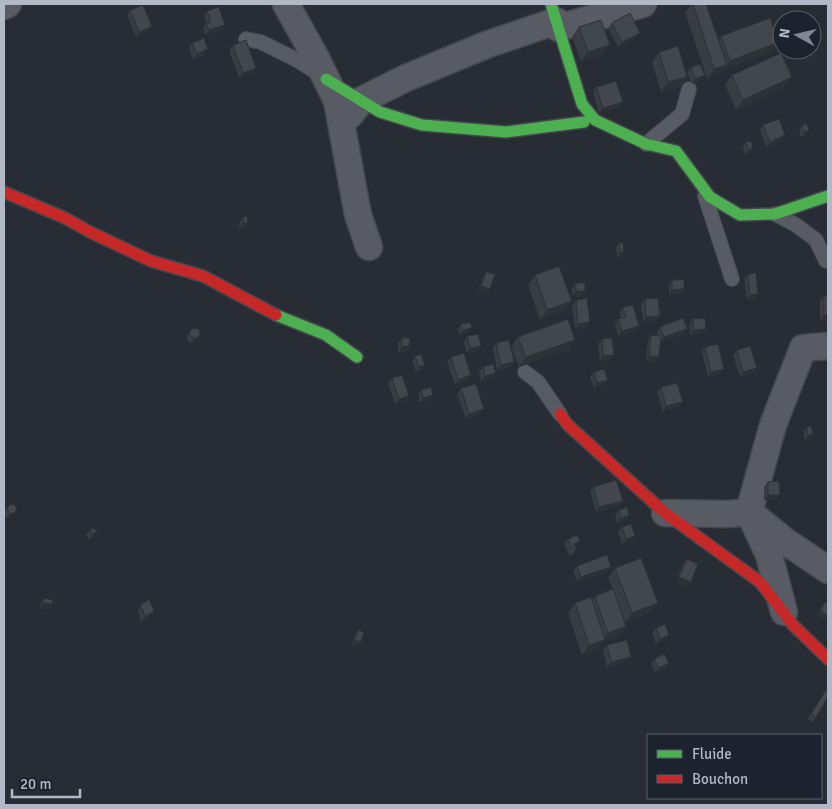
<svg xmlns="http://www.w3.org/2000/svg" width="832" height="809" viewBox="0 0 832 809" font-family="Signika,sans-serif">
<rect width="100%" height="100%" fill="#282c34"/>
<g fill="none" stroke-linecap="round" stroke-linejoin="round">
<g stroke="#44474e" stroke-width="16">
<g id="lane">
<polyline points="246,39 261,42 297,60 319,74"/>
<polyline points="646,144 682,114 689,89"/>
<polyline points="705,196 732,279"/>
<polyline points="775,214 796,225 816,240 826,261"/>
<polyline points="525,372 538,382 560,414"/>
</g>
</g>
<g stroke="#44474e" stroke-width="29">
<g id="street">
<polyline points="286,4 316,58 337,101 358,215 369,247"/>
<polyline points="4,6 8,4"/>
<polyline points="558,28 643,4"/>
<polyline points="350,115 362,100 406,78 486,45 556,21"/>
<polyline points="665,513 728,514 749,512 785,541 828,570"/>
<polyline points="784,612 769,555 749,512 773,425 803,348 828,346"/>
</g>
</g>
<g stroke="#44474e" stroke-width="14">
<g id="fast">
<polyline points="551,4 582,104 595,120 646,144 676,151 710,197 740,215 775,214 828,196"/>
<polyline points="326,79 380,112 422,125 506,132 584,122"/>
<polyline points="276,315 326,335 357,357"/>
</g>
</g>
<g stroke="#44474e" stroke-width="14">
<g id="jam">
<polyline points="4,192 65,218 90,232 151,261 203,276 276,315"/>
<polyline points="560,414 568,425 665,513 760,582 793,625 828,659"/>
</g>
</g>
<use href="#lane" stroke="#585b63" stroke-width="14"/>
<use href="#street" stroke="#585b63" stroke-width="26"/>
<use href="#fast" stroke="#4caf50" stroke-width="11"/>
<use href="#jam" stroke="#c62828" stroke-width="11"/>
</g>
<g fill="#393c42">
<polygon points="692,4 706,4 719,40 721,36 779,42 772,52 723,70 720,74 707,79 685,12"/>
<polygon points="130,10 148,31 136,37 127,15"/>
<polygon points="207,11 222,30 205,35 203,28 206,23 204,16"/>
<polygon points="612,23 636,38 618,47 608,28"/>
<polygon points="579,27 603,55 581,62 572,37"/>
<polygon points="192,43 205,54 193,59 189,48"/>
<polygon points="233,45 253,73 239,78 229,50"/>
<polygon points="659,52 687,77 680,87 661,92 652,62"/>
<polygon points="691,67 705,75 701,80 692,84 687,72"/>
<polygon points="732,75 792,77 785,87 736,110 725,85"/>
<polygon points="596,87 619,107 599,113 593,92"/>
<polygon points="763,125 782,140 766,147 760,130"/>
<polygon points="802,125 809,130 805,135 801,137 799,130"/>
<polygon points="746,142 753,148 749,153 745,155 743,147"/>
<polygon points="244,216 247,223 244,229 239,228 240,221"/>
<polygon points="619,243 624,252 621,257 617,257 616,248"/>
<polygon points="486,272 487,294 478,291 483,277"/>
<polygon points="748,274 758,294 755,299 747,300 744,279"/>
<polygon points="535,275 565,311 540,320 528,285"/>
<polygon points="672,280 681,294 669,295 669,285"/>
<polygon points="576,283 581,297 572,296 572,288"/>
<polygon points="824,296 828,296 828,320 820,320 820,301"/>
<polygon points="645,299 660,316 656,321 643,322 641,304"/>
<polygon points="576,300 590,322 586,328 575,329 572,305"/>
<polygon points="623,307 636,331 618,336 615,324 618,319 621,318 620,312"/>
<polygon points="693,319 706,329 702,334 690,335 689,324"/>
<polygon points="461,324 468,333 459,335 458,329"/>
<polygon points="660,327 684,334 661,342 659,357 656,362 646,361 648,340 651,335 658,336 657,332"/>
<polygon points="191,331 200,334 193,343 190,343 187,339 187,336"/>
<polygon points="467,336 481,346 477,351 466,353 464,341"/>
<polygon points="518,337 568,350 519,367 511,346"/>
<polygon points="402,338 406,352 398,352 398,343"/>
<polygon points="602,339 610,360 600,361 598,344"/>
<polygon points="496,343 514,362 510,367 497,370 493,348"/>
<polygon points="705,347 724,369 720,374 708,377 702,352"/>
<polygon points="737,350 753,373 740,377 733,355"/>
<polygon points="415,356 425,365 421,370 416,372 412,361"/>
<polygon points="451,357 468,380 455,385 447,362"/>
<polygon points="483,367 492,378 481,381 479,372"/>
<polygon points="594,372 608,380 604,385 594,388 590,377"/>
<polygon points="392,378 409,396 406,401 395,404 388,383"/>
<polygon points="661,387 683,402 679,407 663,412 657,392"/>
<polygon points="461,388 480,414 466,419 457,394"/>
<polygon points="421,390 430,400 420,403 418,395"/>
<polygon points="807,427 813,434 809,439 805,440 803,432"/>
<polygon points="768,482 776,500 764,500 764,487"/>
<polygon points="593,487 619,506 596,512 590,492"/>
<polygon points="7,507 16,511 10,518 7,518 4,515 4,512"/>
<polygon points="619,510 629,515 626,520 617,523 615,515"/>
<polygon points="622,527 635,536 631,541 622,544 618,532"/>
<polygon points="90,530 93,537 89,540 86,535"/>
<polygon points="568,539 577,546 575,547 576,549 573,554 570,556 564,544"/>
<polygon points="687,559 691,582 687,587 676,582 683,564"/>
<polygon points="577,566 611,567 608,572 577,582 573,571"/>
<polygon points="615,568 651,613 625,623 626,626 619,636 604,642 598,650 582,655 568,613 575,603 592,600 595,596 613,589 608,578"/>
<polygon points="44,598 52,604 49,609 40,608 41,603"/>
<polygon points="824,602 828,604 828,621 818,617 821,607"/>
<polygon points="141,605 150,616 141,622 138,610"/>
<polygon points="656,628 666,640 656,644 652,633"/>
<polygon points="358,630 357,647 352,645 355,635"/>
<polygon points="607,645 631,657 627,662 607,667 603,650"/>
<polygon points="654,659 665,668 655,673 651,664"/>
<polygon points="826,690 816,717 813,722 807,719"/>
</g>
<g fill="#2e3136">
<polygon points="225,25 222,30 205,35 209,30"/>
<polygon points="152,26 148,31 136,37 139,32"/>
<polygon points="640,33 636,38 618,47 622,42"/>
<polygon points="779,42 772,52 723,71 730,61"/>
<polygon points="610,45 603,55 581,62 588,52"/>
<polygon points="208,49 205,54 193,59 197,54"/>
<polygon points="727,65 720,74 707,79 714,69"/>
<polygon points="256,68 253,73 239,78 243,73"/>
<polygon points="705,75 701,80 692,84 695,79"/>
<polygon points="687,77 680,87 661,92 668,82"/>
<polygon points="792,77 785,87 736,110 743,100"/>
<polygon points="623,102 619,107 599,113 603,108"/>
<polygon points="809,130 805,135 801,137 805,132"/>
<polygon points="785,135 782,140 766,147 770,142"/>
<polygon points="753,148 749,153 745,155 748,150"/>
<polygon points="243,223 247,223 244,229 239,228"/>
<polygon points="620,252 624,252 621,257 617,257"/>
<polygon points="481,286 490,289 487,294 478,291"/>
<polygon points="684,289 681,294 669,295 672,290"/>
<polygon points="576,291 585,291 581,297 572,296"/>
<polygon points="758,294 755,299 747,300 750,295"/>
<polygon points="572,301 565,311 540,320 547,310"/>
<polygon points="824,315 828,315 828,320 820,320"/>
<polygon points="660,316 656,321 643,322 646,317"/>
<polygon points="590,322 586,328 575,329 578,324"/>
<polygon points="639,326 636,331 618,336 622,331"/>
<polygon points="472,328 468,333 459,335 463,330"/>
<polygon points="687,329 684,334 661,342 664,337"/>
<polygon points="706,329 702,334 690,335 693,330"/>
<polygon points="200,334 193,343 190,343 194,338"/>
<polygon points="575,340 568,350 519,367 526,357"/>
<polygon points="409,346 406,352 398,352 402,347"/>
<polygon points="481,346 477,351 466,353 470,348"/>
<polygon points="614,355 610,360 600,361 603,356"/>
<polygon points="649,356 659,357 656,362 646,361"/>
<polygon points="514,362 510,367 497,370 501,365"/>
<polygon points="425,365 421,370 416,372 419,367"/>
<polygon points="757,368 753,373 740,377 743,372"/>
<polygon points="724,369 720,374 708,377 711,372"/>
<polygon points="496,373 492,378 481,381 485,376"/>
<polygon points="471,375 468,380 455,385 458,380"/>
<polygon points="608,380 604,385 594,388 597,383"/>
<polygon points="433,395 430,400 420,403 423,398"/>
<polygon points="409,396 406,401 395,404 399,399"/>
<polygon points="683,402 679,407 663,412 666,406"/>
<polygon points="484,409 480,414 466,419 469,414"/>
<polygon points="813,434 809,439 805,440 808,435"/>
<polygon points="768,495 780,495 776,500 764,500"/>
<polygon points="623,501 619,506 596,512 599,507"/>
<polygon points="16,511 10,518 7,518 10,513"/>
<polygon points="629,515 626,520 617,523 621,518"/>
<polygon points="97,532 93,537 89,540 92,534"/>
<polygon points="635,536 631,541 622,544 626,539"/>
<polygon points="580,541 577,546 573,548 574,544"/>
<polygon points="611,567 608,572 577,582 581,577"/>
<polygon points="679,577 691,582 687,587 676,582"/>
<polygon points="44,603 52,604 49,609 40,608"/>
<polygon points="658,603 651,613 625,623 632,613"/>
<polygon points="154,611 150,616 141,622 145,617"/>
<polygon points="821,612 828,615 828,621 818,617"/>
<polygon points="626,626 619,636 604,642 598,650 582,655 589,645 602,641 608,633"/>
<polygon points="669,635 666,640 656,644 660,639"/>
<polygon points="355,640 361,642 357,647 352,645"/>
<polygon points="631,657 627,662 607,667 611,662"/>
<polygon points="669,663 665,668 655,673 659,668"/>
</g>
<g fill="#42464d" stroke="#2e3136">
<polygon points="693,4 706,4 727,65 714,69"/>
<polygon points="143,5 152,26 139,32 130,10"/>
<polygon points="219,7 225,25 209,30 206,23 211,22 207,11"/>
<polygon points="630,13 640,33 622,42 612,23"/>
<polygon points="770,18 779,42 730,61 721,36"/>
<polygon points="601,20 610,45 588,52 579,27"/>
<polygon points="204,38 208,49 197,54 192,43"/>
<polygon points="246,40 256,68 243,73 233,45"/>
<polygon points="678,46 687,77 668,82 659,52"/>
<polygon points="781,53 792,77 743,100 732,75"/>
<polygon points="700,64 705,75 695,79 691,67"/>
<polygon points="616,81 623,102 603,108 596,87"/>
<polygon points="779,119 785,135 770,142 763,125"/>
<polygon points="807,124 809,130 805,132 802,125"/>
<polygon points="751,141 753,148 748,150 746,142"/>
<polygon points="244,216 248,217 247,223 243,223"/>
<polygon points="619,243 623,243 624,252 620,252"/>
<polygon points="559,266 572,301 547,310 535,275"/>
<polygon points="486,272 495,274 490,289 481,286"/>
<polygon points="756,273 758,294 750,295 748,274"/>
<polygon points="672,280 684,280 684,289 672,290"/>
<rect x="576" y="283" width="9" height="8"/>
<rect x="824" y="296" width="4" height="19"/>
<polygon points="587,298 590,322 578,324 576,300"/>
<polygon points="658,298 660,316 646,317 645,299"/>
<polygon points="633,305 639,326 622,331 618,319 626,317 623,307"/>
<polygon points="683,318 687,329 664,337 660,327"/>
<polygon points="705,318 706,329 693,330 693,319"/>
<polygon points="568,319 575,340 526,357 518,337"/>
<polygon points="470,322 472,328 463,330 461,324"/>
<circle cx="195" cy="333" r="5"/>
<polygon points="478,334 481,346 470,348 467,336"/>
<polygon points="651,335 661,336 659,357 649,356"/>
<polygon points="402,338 410,338 409,346 402,347"/>
<polygon points="612,338 614,355 603,356 602,339"/>
<polygon points="509,340 514,362 501,365 496,343"/>
<polygon points="718,344 724,369 711,372 705,347"/>
<polygon points="750,346 757,368 743,372 737,350"/>
<polygon points="464,353 471,375 458,380 451,357"/>
<polygon points="421,354 425,365 419,367 415,356"/>
<polygon points="493,364 496,373 485,376 483,367"/>
<polygon points="604,369 608,380 597,383 594,372"/>
<polygon points="402,375 409,396 399,399 392,378"/>
<polygon points="677,383 683,402 666,406 661,387"/>
<polygon points="476,384 484,409 469,414 461,388"/>
<polygon points="431,387 433,395 423,398 421,390"/>
<polygon points="811,426 813,434 808,435 807,427"/>
<polygon points="616,480 623,501 599,507 593,487"/>
<polygon points="779,481 780,495 768,495 768,482"/>
<circle cx="12" cy="509" r="4.5"/>
<polygon points="627,507 629,515 621,518 619,510"/>
<polygon points="631,524 635,536 626,539 622,527"/>
<polygon points="94,528 97,532 92,534 90,530"/>
<polygon points="577,535 580,541 574,544 576,549 574,551 568,539"/>
<polygon points="607,555 611,567 581,577 577,566"/>
<polygon points="641,558 658,603 632,613 615,568"/>
<polygon points="687,559 698,564 691,582 679,577"/>
<polygon points="613,589 626,626 608,633 595,596"/>
<polygon points="591,597 605,640 589,645 575,603"/>
<polygon points="44,598 53,600 52,604 44,603"/>
<polygon points="149,599 154,611 145,617 141,605"/>
<polygon points="824,602 828,604 828,615 821,612"/>
<polygon points="665,624 669,635 660,639 656,628"/>
<polygon points="358,630 364,632 361,642 355,640"/>
<polygon points="627,640 631,657 611,662 607,645"/>
<polygon points="664,654 669,663 659,668 654,659"/>
<polygon points="826,690 828,691 828,697 816,717 811,714"/>
</g>
<rect width="832" height="809" fill="none" stroke="#b2b8c6" stroke-width="10"/>
<rect x="647" y="734" width="175" height="65" fill="#1c232f" stroke="#585f6b"/>
<rect x="657" y="750" width="25" height="8" fill="#4caf50" stroke="#585f6b"/>
<text x="692" y="759" font-size="15" fill="#b2b8c6">Fluide</text>
<rect x="657" y="775" width="25" height="8" fill="#c62828" stroke="#585f6b"/>
<text x="692" y="784" font-size="15" fill="#b2b8c6">Bouchon</text>
<g transform="translate(797 35) rotate(278)"><circle r="24" fill="#1c232f" stroke="#585f6b"/>
<path d="M0-4L9 19L0 12L-9 19Z" fill="#828793"/>
<text y="-8" font-size="14" font-weight="bold" text-anchor="middle" fill="#b2b8c6">N</text>
</g>
<path d="M12 789v8h68v-8" fill="none" stroke="#b2b8c6" stroke-width="2.5"/>
<text x="20" y="789" font-size="15" fill="#b2b8c6" stroke="#1c232f" stroke-width="4" paint-order="stroke">20 m</text>
</svg>
